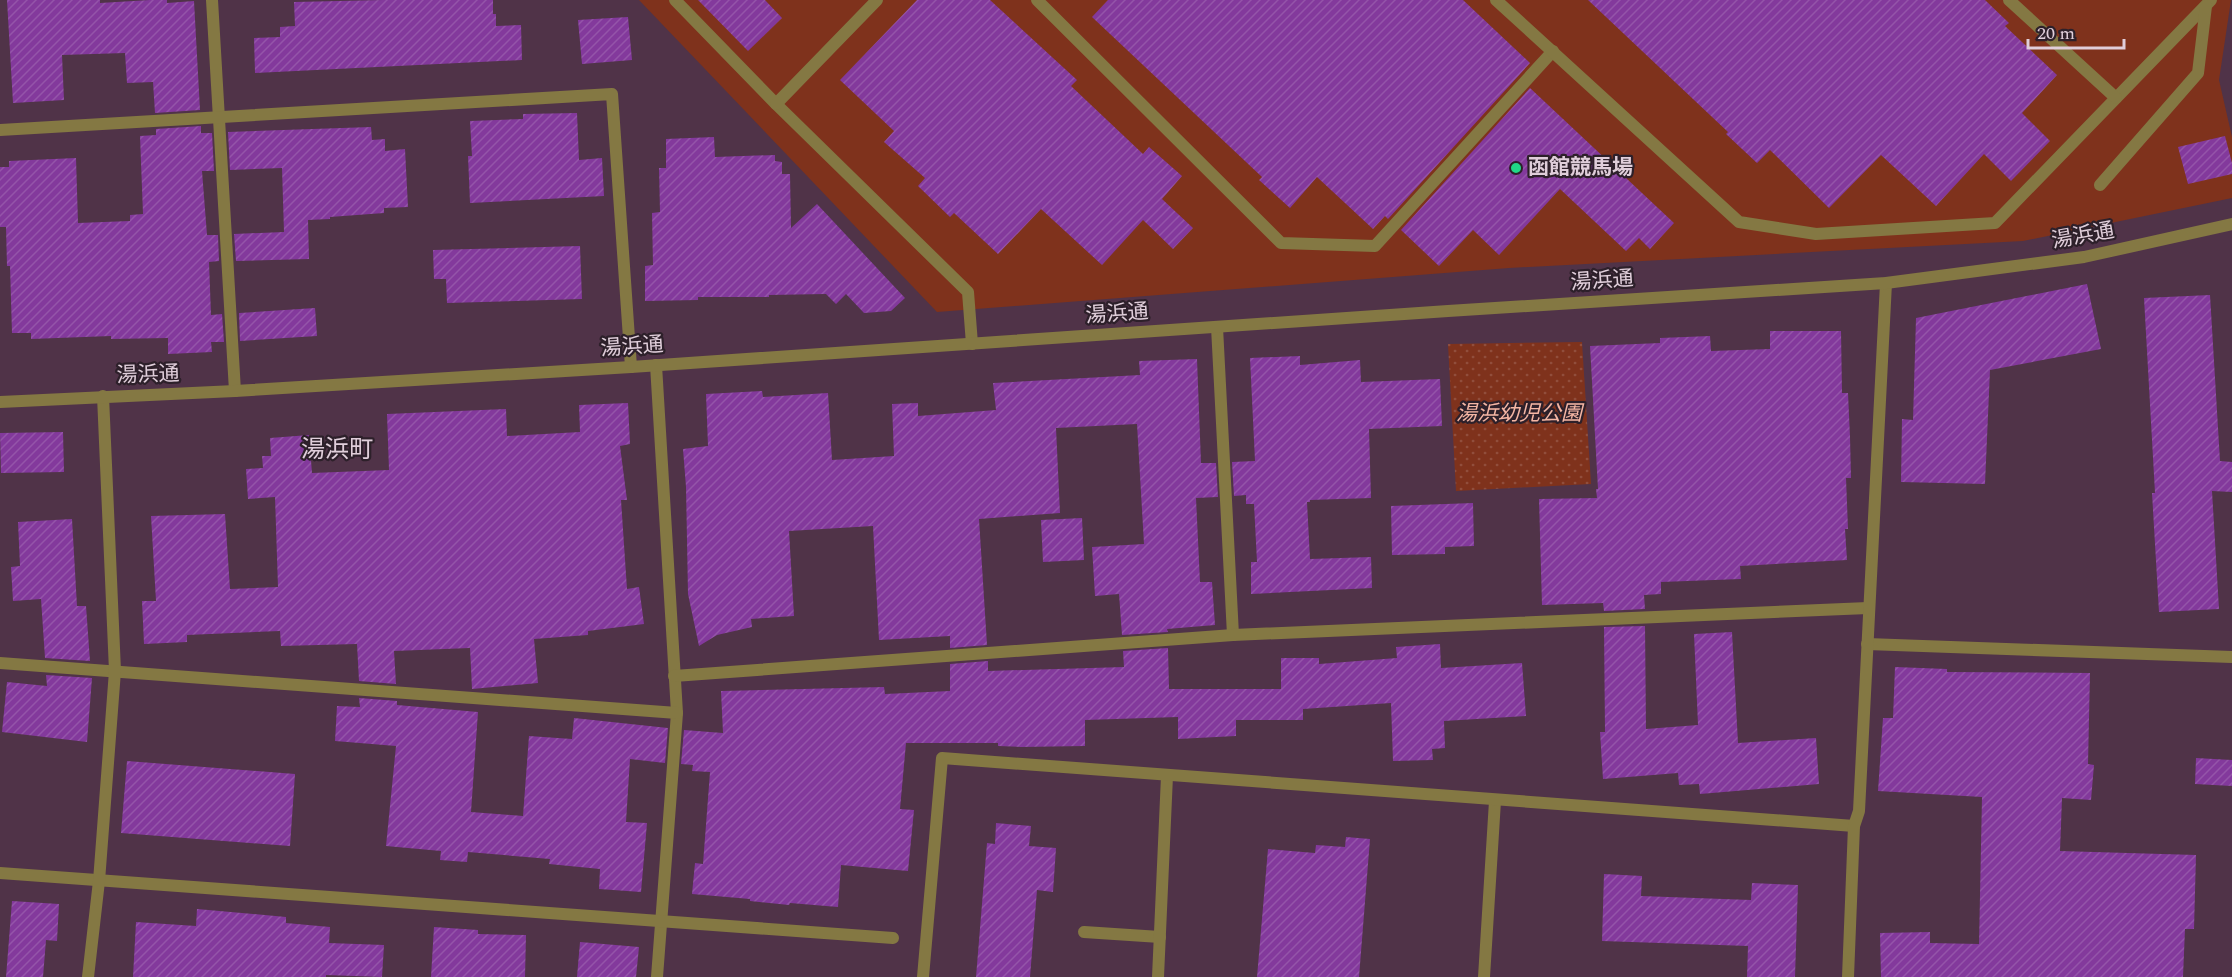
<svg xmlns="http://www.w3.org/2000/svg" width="2232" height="977" viewBox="0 0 2232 977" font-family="Spectral,'Noto Sans JP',serif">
<defs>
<pattern id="park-dots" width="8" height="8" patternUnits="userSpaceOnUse" patternTransform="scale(1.5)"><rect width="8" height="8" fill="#7f321c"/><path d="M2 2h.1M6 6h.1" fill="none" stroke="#914e3c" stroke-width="1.8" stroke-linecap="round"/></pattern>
<pattern id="building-hatch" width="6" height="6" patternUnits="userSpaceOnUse" patternTransform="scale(1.5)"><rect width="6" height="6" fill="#83399c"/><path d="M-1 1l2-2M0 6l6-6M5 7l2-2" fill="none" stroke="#9454a9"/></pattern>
</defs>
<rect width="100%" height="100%" fill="#503348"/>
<polygon fill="url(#park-dots)" points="1582,342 1591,484 1456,491 1448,344"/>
<polygon fill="#7f321c" points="639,0 2231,0 2219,80 2232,137 2232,198 2023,241 1509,268 937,312"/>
<g fill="url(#building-hatch)">
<polygon points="7,0 100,0 100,3 150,0 167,0 167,3 194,1 200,110 155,113 153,82 127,83 125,53 62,55 64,100 13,103"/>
<polygon points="383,0 493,0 493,14 496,14 496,26 521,25 522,60 255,73 254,38 280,37 280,27 295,26 294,2"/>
<polygon points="698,0 765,0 782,18 748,51"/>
<polygon points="917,0 990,0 1077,80 1071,86 1143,154 1149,147 1182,176 1162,199 1193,228 1173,249 1143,220 1102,265 1041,209 998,254 954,213 950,217 918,186 925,178 884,142 894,131 840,80"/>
<polygon points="1108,0 1463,0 1530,63 1388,219 1385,216 1373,229 1317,177 1290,208 1259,180 1262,177 1092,17"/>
<polygon points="1588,0 1985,0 2009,23 2005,26 2057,75 2022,113 2050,141 2011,181 1984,154 1936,206 1881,155 1829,208 1770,150 1757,163 1726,134 1728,132"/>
<polygon points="628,17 632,60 582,64 578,20"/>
<polygon points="1530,88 1674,223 1650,249 1639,238 1626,251 1560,189 1499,255 1473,230 1439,266 1401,230"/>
<polygon points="577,113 579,160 602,158 604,196 470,203 468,156 472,156 470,121 523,119 523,114"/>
<polygon points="201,126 201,133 212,133 214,171 202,171 207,235 218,235 219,261 209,262 211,315 222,314 224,342 211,342 212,352 168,354 168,338 111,339 111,336 31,339 31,333 12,333 10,266 7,266 6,227 0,227 0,167 9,167 9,161 76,158 78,223 130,221 130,215 143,214 140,136 156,135 156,129"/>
<polygon points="371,127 372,140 385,139 385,151 405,149 408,207 384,208 384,213 330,217 330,219 308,220 309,259 236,261 234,234 284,232 282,168 230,170 228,132"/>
<polygon points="2225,136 2232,163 2232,174 2188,184 2178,147"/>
<polygon points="714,137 715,157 775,155 775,161 782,162 782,174 790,174 791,228 817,204 905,298 891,311 864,313 846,294 836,304 826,294 769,295 769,297 698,297 698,300 645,301 645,266 653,265 652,213 660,212 659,168 666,168 666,139"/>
<polygon points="580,246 582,299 447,303 446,279 434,279 433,250"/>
<polygon points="2087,284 2101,349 1990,370 1985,484 1901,482 1902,419 1913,420 1916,318"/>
<polygon points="2210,295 2220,461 2232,462 2232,492 2212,491 2219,609 2159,612 2152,493 2155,493 2144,298"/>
<polygon points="315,308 317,336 240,341 239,313"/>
<polygon points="1770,331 1841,331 1842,393 1848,393 1850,437 1851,478 1846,478 1848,529 1845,529 1847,560 1740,566 1741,579 1661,582 1661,594 1644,595 1645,609 1604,611 1603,603 1542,605 1539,499 1597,498 1596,489 1598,489 1590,346 1660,343 1660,338 1710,336 1711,351 1770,349"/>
<polygon points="1300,356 1300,365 1360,360 1361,382 1440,379 1442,426 1369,429 1371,498 1310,500 1310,502 1307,502 1310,559 1371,557 1372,588 1251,594 1251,562 1257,562 1254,504 1246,504 1246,495 1234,496 1232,462 1255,461 1250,358"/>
<polygon points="1197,359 1201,463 1216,463 1218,497 1196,498 1200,582 1212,582 1215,625 1167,629 1168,632 1122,635 1119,594 1095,596 1092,547 1144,544 1137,424 1056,428 1060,513 979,519 987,645 950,648 950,636 879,640 873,526 789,531 794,616 751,619 752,627 717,635 699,646 688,594 686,487 683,449 708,446 706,394 762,391 763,397 828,393 832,460 894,456 892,404 918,403 918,416 996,410 993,383 1140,375 1139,361"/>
<polygon points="628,403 630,444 620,446 627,500 621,500 627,589 639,587 644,624 588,631 588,635 534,639 538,683 472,689 470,648 394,651 396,684 359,681 357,644 281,646 280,631 187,635 187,642 144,644 142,601 156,601 151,516 225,514 230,589 278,587 275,497 248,499 246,469 263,468 262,456 271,456 270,438 309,435 312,473 389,470 387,414 506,409 507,436 580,432 579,405"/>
<polygon points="63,432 64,472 1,473 0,433"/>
<polygon points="1473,503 1474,546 1445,547 1445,554 1392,555 1391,506"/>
<polygon points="1082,518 1084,560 1043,562 1041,520"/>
<polygon points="72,519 77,606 86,606 90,661 45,658 41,599 13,601 11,567 20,566 18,522"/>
<polygon points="1645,626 1646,729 1698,725 1694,634 1732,632 1738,743 1816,738 1819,784 1700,794 1699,784 1679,785 1678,773 1603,779 1600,732 1605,732 1604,627"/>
<polygon points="1440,644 1441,668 1522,663 1526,716 1444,721 1445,748 1432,749 1433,760 1393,761 1391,703 1303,709 1303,720 1236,720 1236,736 1178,739 1178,717 1085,720 1085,746 1021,747 998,746 998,743 906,743 900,809 914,810 908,871 841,865 838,907 790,903 789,905 750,901 750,899 692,894 695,863 703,864 710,772 692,771 693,765 681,764 684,730 723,733 721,691 884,687 885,694 950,691 950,664 988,661 988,671 1124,667 1123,651 1168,648 1169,689 1281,689 1281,658 1319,658 1319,664 1397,658 1396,647"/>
<polygon points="1895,667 1947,669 1947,672 2090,673 2088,764 2094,765 2091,800 2062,798 2060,851 2196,855 2194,929 2185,929 2183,977 1881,977 1880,933 1930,932 1930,943 1979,944 1982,797 1878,791 1883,718 1893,718"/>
<polygon points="46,675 92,678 87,742 2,732 7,682 47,686"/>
<polygon points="359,698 397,701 397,705 478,712 471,812 523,816 529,736 572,739 574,718 668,728 665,763 630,759 626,822 647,823 641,892 599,889 600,869 549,864 550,859 468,852 467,862 440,860 441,851 386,846 396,746 335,741 337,706 360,707"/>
<polygon points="2196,758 2232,760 2232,786 2195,784"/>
<polygon points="127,761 295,774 290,846 121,833"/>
<polygon points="996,823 1031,826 1029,846 1056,848 1053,892 1037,890 1030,977 976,977 987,843 995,844"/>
<polygon points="1346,837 1370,839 1359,977 1257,977 1268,849 1315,853 1316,845 1345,847"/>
<polygon points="1604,874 1642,876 1641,896 1751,900 1752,883 1798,885 1795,977 1747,977 1748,946 1602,941"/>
<polygon points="12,901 59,904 57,941 46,940 43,977 6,977"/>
<polygon points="197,909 286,917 286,923 330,927 329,943 384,945 382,977 326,975 326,977 133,977 136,922 196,926"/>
<polygon points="434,927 478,930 478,934 526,935 525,977 431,977"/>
<polygon points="580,942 639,947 636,977 577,977"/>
</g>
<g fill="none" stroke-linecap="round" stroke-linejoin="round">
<g stroke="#847843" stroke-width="12">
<polyline points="675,0 776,104 968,292 972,344"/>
<polyline points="1037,0 1281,243 1375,246 1553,51"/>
<polyline points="1496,0 1739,222 1816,234 1995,223 2211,0"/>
<polyline points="2009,0 2116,98"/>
<polyline points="776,104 877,0"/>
<polyline points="2100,185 2198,73 2206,6"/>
<polyline points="1084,932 1160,937"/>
<polyline points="1158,977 1167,776"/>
<polyline points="1484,977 1495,801"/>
</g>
<g stroke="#847843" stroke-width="12">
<polyline points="212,0 235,391"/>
<polyline points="0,130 612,94 631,367"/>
<polyline points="1217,327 1233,635"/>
<polyline points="656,365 677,713 657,977"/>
<polyline points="1867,644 2232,657"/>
<polyline points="0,663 677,713"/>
<polyline points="674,676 1233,635 1868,608"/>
<polyline points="0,873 893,938"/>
<polyline points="88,977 99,881 115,671 103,396"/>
<polyline points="923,977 942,758 1854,826"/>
<polyline points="1848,977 1854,826 1859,811 1886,283"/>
</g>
<polyline stroke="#847843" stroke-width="12" points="0,402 235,391 631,367 1448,311 1886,283 2084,257 2232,224"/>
</g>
<circle fill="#20d887" stroke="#2d202a" stroke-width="2" cx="1516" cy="168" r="6"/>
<g text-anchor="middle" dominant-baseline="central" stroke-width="4.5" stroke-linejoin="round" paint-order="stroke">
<g font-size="21" font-weight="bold" fill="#e0ceda" stroke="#2d202a" text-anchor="start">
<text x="1528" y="168">函館競馬場</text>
</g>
<g font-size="21" fill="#e0ceda" stroke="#2d202a">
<text transform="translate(2083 236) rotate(-10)">湯浜通</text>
<text transform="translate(1602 281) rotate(-4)">湯浜通</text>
<text transform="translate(1117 314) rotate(-4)">湯浜通</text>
<text transform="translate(632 347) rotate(-4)">湯浜通</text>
<text transform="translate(148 375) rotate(-2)">湯浜通</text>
</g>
<g font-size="21" font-style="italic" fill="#f5b6a4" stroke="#2d202a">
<text x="1519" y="414">湯浜幼児公園</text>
</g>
<g font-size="24" fill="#e0ceda" stroke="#2d202a">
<text x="337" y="450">湯浜町</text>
</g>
</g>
<path d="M2028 39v9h96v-9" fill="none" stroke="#e0ceda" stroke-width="3"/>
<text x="2037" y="39" font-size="18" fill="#e0ceda" stroke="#2d202a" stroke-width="4.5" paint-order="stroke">20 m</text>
</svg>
